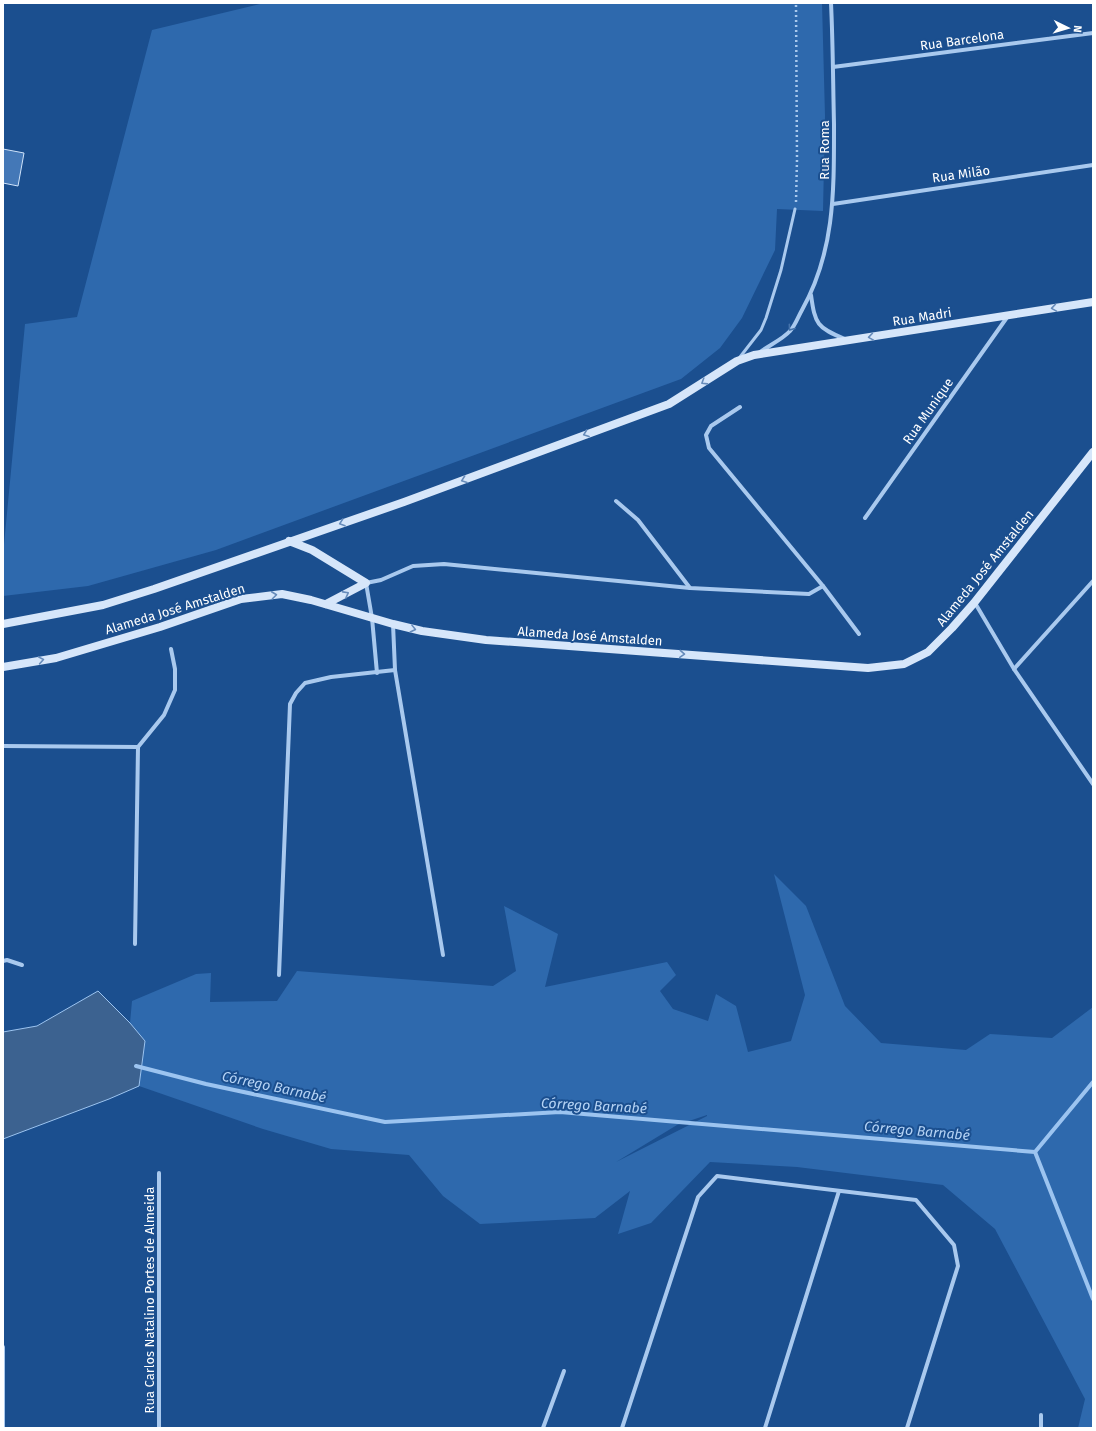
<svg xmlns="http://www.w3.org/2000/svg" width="1096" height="1431" viewBox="0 0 1096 1431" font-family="'Fira Sans',sans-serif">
<rect width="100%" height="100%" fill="#1b4f8f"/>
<g fill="#2e69ad" fill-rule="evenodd">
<polygon points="264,3 822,3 825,116 823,211 777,209 775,250 742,318 720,348 681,379 216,550 88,586 3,596 3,555 25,324 77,317 152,30"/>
<path d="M774,874L806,906L845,1006L881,1043L966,1050L990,1034L1052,1038L1093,1007V1428H1078L1085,1399L995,1229L943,1185L797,1167L710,1162L651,1223L618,1234L630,1191L595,1218L480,1224L443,1196L409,1155L331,1149L263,1129L139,1086L145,1041L130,1023L132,1001L196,974L211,973L210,1002L277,1001L297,971L493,986L516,971L504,906L558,934L545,987L667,962L676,975L660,991L673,1009L708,1021L716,994L736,1006L748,1052L791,1041L805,995ZM707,1115V1116L616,1162L677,1125Z"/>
</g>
<polygon fill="#3c6290" stroke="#9cc4f0" points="98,991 130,1023 145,1041 139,1086 109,1099 3,1139 3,1032 37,1026"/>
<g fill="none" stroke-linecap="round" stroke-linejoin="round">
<g stroke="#9cc4f0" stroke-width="4">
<polyline points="136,1066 206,1084 385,1122 560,1112 1035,1152 1093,1299"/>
<polyline points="1035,1152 1093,1082"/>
</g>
</g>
<polygon fill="#4478b7" stroke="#cfe3fa" points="3,149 24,153 18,186 3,183"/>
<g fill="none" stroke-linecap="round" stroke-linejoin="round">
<polyline stroke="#a9c9ee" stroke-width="2.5" stroke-dasharray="2 3" stroke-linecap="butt" points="796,202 797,159 796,3"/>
<polyline stroke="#a9c9ee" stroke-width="3" points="740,357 761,330 766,318 781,270 795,209"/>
<g stroke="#a9c9ee" stroke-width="4">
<polyline points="833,67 1093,33"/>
<polyline points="833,204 1093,165"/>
<path d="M811,295C815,324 817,328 845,339"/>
<path d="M760,352C768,346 783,339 790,331C795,326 798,317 802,310C835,251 834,191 834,124C833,84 833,44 831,3"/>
<polyline points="740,407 711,426 706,435 709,448 823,586 859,634"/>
<polyline points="616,501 638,520 690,588"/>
<polyline points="865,518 1008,316"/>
<polyline points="975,603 1014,669 1093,784"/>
<polyline points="393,624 395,670 443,955"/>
<polyline points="1014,669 1093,581"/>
<polyline points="377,673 372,618 366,583 381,580 413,566 444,564 690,588 809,594 823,586"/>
<polyline points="3,746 138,747"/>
<polyline points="135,944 138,747 164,715 175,690 175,669 171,649"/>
<polyline points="3,961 7,960 22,965"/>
<polyline points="279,975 290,704 296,693 305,683 331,677 395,670"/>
<polyline points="159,1173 159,1428"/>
<polyline points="3,1347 3,1428"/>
<polyline points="1041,1415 1041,1428"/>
<polyline points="543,1428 564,1371"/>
<polyline points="622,1428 698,1197 717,1176 916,1200 954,1245 958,1266 907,1428"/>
<polyline points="765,1428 839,1191"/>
</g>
<g stroke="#d6e6fa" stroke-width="8">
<polyline points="289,541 312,550 366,583 326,604"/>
<polyline points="3,624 103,605 154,589 404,502 669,404 737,361 754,355 1093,302"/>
<polyline points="3,667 56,658 160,627 241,599 282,594 311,600 393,624 422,631 486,640 868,668 904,664 928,652 952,628 974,603 1093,452"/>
</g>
</g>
<defs><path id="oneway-chevron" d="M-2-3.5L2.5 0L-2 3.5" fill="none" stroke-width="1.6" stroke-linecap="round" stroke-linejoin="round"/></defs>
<g stroke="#668bba">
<use href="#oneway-chevron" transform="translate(1054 308) rotate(171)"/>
<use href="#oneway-chevron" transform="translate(871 337) rotate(171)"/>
<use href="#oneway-chevron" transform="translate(704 382) rotate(148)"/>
<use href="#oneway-chevron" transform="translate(586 434) rotate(160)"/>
<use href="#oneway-chevron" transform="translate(464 480) rotate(160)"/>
<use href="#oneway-chevron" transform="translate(342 523) rotate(161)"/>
<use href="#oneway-chevron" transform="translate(346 594) rotate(-28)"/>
<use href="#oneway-chevron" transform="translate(274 595) rotate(-7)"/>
<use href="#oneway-chevron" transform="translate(413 629) rotate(14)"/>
<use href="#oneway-chevron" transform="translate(682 654) rotate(4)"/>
<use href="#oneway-chevron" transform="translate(41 660) rotate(-10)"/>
</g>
<use stroke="#4674ac" href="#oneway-chevron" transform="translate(791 328) rotate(126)"/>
<g text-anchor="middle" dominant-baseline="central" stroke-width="4" stroke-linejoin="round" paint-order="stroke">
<g font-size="13" fill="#fff" stroke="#1b4f8f">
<text transform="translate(962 40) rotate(-8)">Rua Barcelona</text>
<text transform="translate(824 150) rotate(-90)">Rua Roma</text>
<text transform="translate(961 174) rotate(-8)">Rua Milão</text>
<text transform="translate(922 317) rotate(-9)">Rua Madri</text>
<text transform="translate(928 411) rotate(-55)">Rua Munique</text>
<text transform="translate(985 568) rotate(-51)">Alameda José Amstalden</text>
<text transform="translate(175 609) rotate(-17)">Alameda José Amstalden</text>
<text transform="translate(590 636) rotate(4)">Alameda José Amstalden</text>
<text transform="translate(149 1300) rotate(-90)">Rua Carlos Natalino Portes de Almeida</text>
</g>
<g font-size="14" font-style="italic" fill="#b5d3f5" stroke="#1b4f8f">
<text transform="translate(274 1087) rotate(12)">Córrego Barnabé</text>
<text transform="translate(594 1106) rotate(3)">Córrego Barnabé</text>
<text transform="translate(917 1131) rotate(5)">Córrego Barnabé</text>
</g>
</g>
<rect width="1096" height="1431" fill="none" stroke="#ffffff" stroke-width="8"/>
<g transform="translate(1068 28) rotate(95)" stroke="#1b4f8f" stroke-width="3" paint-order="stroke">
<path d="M0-3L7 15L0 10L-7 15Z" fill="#ffffff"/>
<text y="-6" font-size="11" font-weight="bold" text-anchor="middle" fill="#ffffff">N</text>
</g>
</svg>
